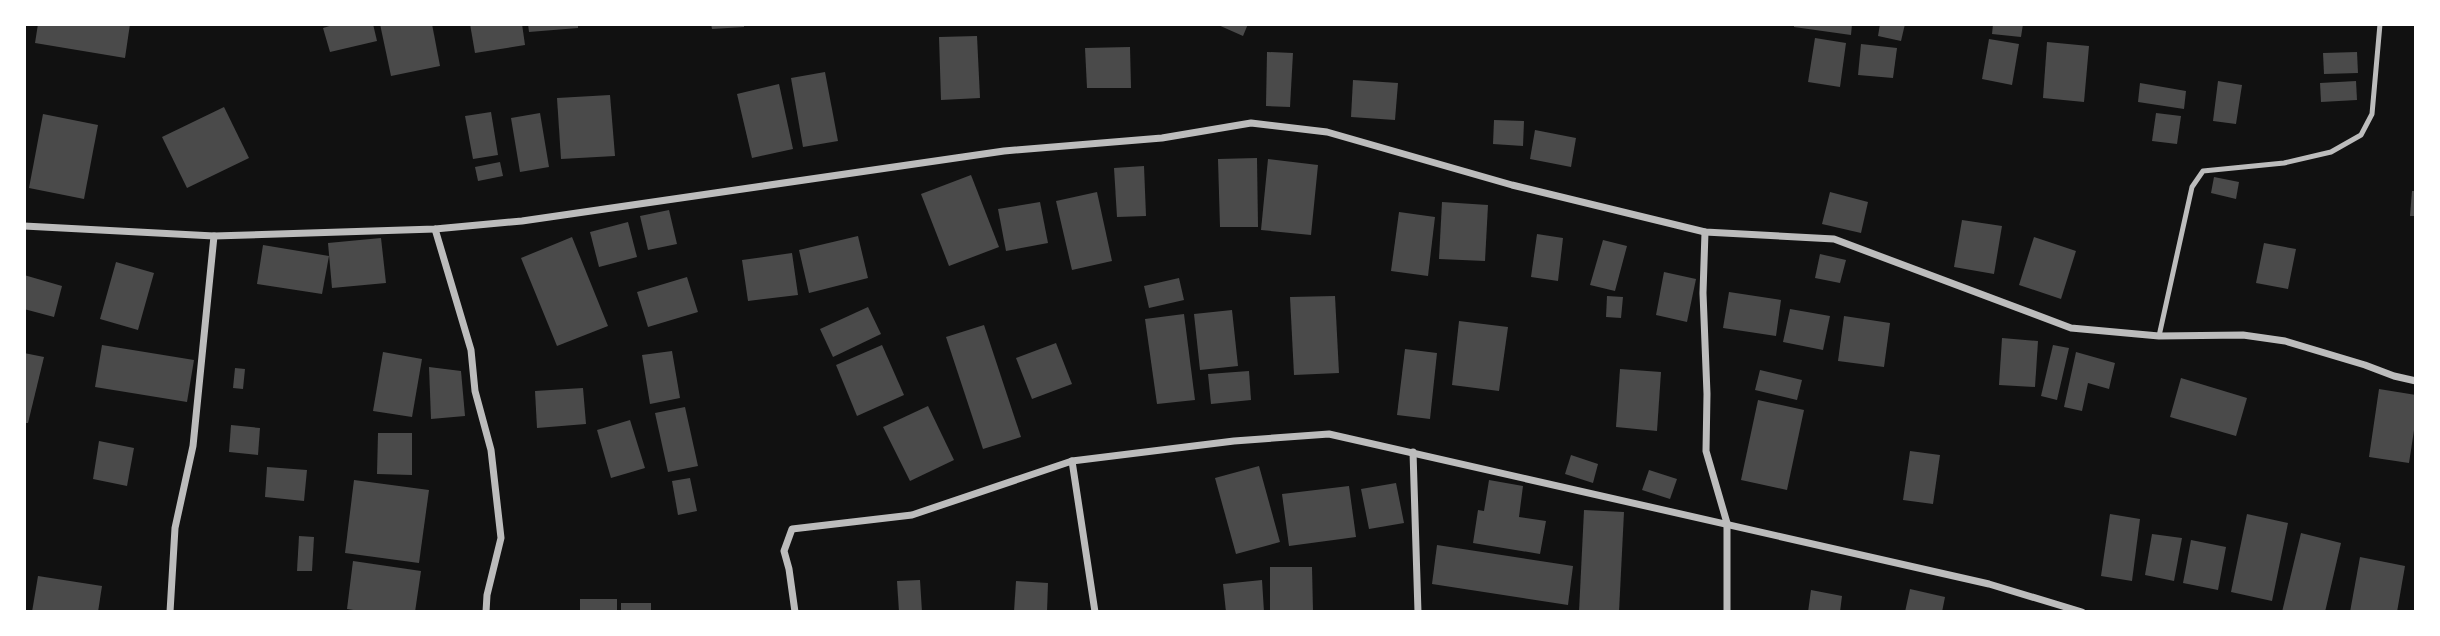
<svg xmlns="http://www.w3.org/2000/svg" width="2440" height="636" viewBox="0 0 2440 636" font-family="Roboto,sans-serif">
<rect width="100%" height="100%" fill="#111"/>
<g fill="#4a4a4a">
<polygon points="38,24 130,24 125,58 35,43"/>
<polygon points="336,24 373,24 377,41 330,52 323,28"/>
<polygon points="380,24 432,24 440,66 391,76"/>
<polygon points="470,24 522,24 525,45 475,53"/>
<polygon points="528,24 578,24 578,28 529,32"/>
<polygon points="711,24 744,24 744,27 712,29"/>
<polygon points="1216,24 1248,24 1243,36"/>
<polygon points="1794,24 1852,24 1851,35 1794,27"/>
<polygon points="1880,24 1905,24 1901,41 1878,36"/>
<polygon points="1993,24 2023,24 2021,37 1992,34"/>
<polygon points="977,36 980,98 941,100 939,37"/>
<polygon points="1815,38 1846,43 1840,87 1808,82"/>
<polygon points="1989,39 2019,44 2012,85 1982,79"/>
<polygon points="2047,42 2089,46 2084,102 2043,98"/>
<polygon points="1861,44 1897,48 1893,78 1858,75"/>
<polygon points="1130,47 1131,88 1087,88 1085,48"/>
<polygon points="1267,52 1293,53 1290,107 1266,106"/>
<polygon points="2357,52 2358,73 2324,74 2323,53"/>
<polygon points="825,72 838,141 803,147 791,78"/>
<polygon points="1353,80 1398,83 1395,120 1351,117"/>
<polygon points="2218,81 2242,85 2236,124 2213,121"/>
<polygon points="2356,81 2357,100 2321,102 2320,83"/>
<polygon points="2140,83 2186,91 2184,109 2138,102"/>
<polygon points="779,84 793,149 752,158 737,94"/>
<polygon points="610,95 615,156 561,159 557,98"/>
<polygon points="224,107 249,158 187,188 162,137"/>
<polygon points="491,112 498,155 473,159 465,116"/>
<polygon points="540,113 549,167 520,172 511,118"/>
<polygon points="2156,113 2181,116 2177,144 2152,141"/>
<polygon points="43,114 98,125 84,199 29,188"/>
<polygon points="1494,120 1524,121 1523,146 1493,144"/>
<polygon points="1535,130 1576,138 1571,167 1530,159"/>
<polygon points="1257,158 1258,227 1220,227 1218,159"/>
<polygon points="1268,159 1318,165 1311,235 1261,230"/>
<polygon points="500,162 503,176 478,181 475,167"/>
<polygon points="1144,166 1146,216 1117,217 1114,168"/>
<polygon points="971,175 999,247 949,266 921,194"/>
<polygon points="2214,177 2239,182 2236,199 2211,193"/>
<polygon points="2412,191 2416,191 2416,216 2410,216"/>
<polygon points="1097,192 1112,261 1072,270 1056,201"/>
<polygon points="1830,192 1868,202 1861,233 1822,224"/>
<polygon points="1040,202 1048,243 1006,251 998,209"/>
<polygon points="1442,202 1488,205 1485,261 1439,259"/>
<polygon points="669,210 677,244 648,250 640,216"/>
<polygon points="1399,212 1435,217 1428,276 1391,271"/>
<polygon points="1962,220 2002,226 1994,274 1954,267"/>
<polygon points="628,222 637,257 599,267 590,232"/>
<polygon points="1537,234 1563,238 1558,281 1531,277"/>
<polygon points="858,236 868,278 809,293 799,250"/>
<polygon points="572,237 608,326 557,346 521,258"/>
<polygon points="2034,237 2076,251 2061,299 2019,285"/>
<polygon points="381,238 386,283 332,288 328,243"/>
<polygon points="1603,240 1627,246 1615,291 1590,285"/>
<polygon points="2264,243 2296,249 2288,289 2256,283"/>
<polygon points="263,245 329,256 322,294 257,284"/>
<polygon points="792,253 798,295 748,301 742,260"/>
<polygon points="1820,254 1846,260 1840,283 1815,278"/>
<polygon points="116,262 154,273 138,330 100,319"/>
<polygon points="1664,272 1696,279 1687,322 1656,315"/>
<polygon points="24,275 62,286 54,317 24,309"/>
<polygon points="687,277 698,312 648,327 637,292"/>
<polygon points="1179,278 1184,300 1149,308 1144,286"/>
<polygon points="1729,292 1781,300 1776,336 1723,328"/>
<polygon points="1335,296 1339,373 1294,375 1290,297"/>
<polygon points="1607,296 1623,297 1621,318 1606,317"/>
<polygon points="868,307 881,334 833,357 820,329"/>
<polygon points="1790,309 1830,316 1823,350 1783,342"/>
<polygon points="1232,310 1238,366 1200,370 1194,314"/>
<polygon points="1184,314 1195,400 1157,404 1145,319"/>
<polygon points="1844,316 1890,323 1884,367 1838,361"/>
<polygon points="1459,321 1508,327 1499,391 1452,385"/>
<polygon points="984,325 1021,437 983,449 946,337"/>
<polygon points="2002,338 2038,341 2035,387 1999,385"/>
<polygon points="1056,343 1072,384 1032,399 1016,358"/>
<polygon points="102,345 194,360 187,402 95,387"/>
<polygon points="882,345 904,395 857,416 836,365"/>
<polygon points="2053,345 2069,348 2057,400 2041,396"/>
<polygon points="1405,349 1437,353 1430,419 1397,415"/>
<polygon points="672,351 680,398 650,404 642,355"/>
<polygon points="383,352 422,359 412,417 373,411"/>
<polygon points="2076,352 2115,363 2109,389 2088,383 2082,411 2064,407"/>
<polygon points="24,353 44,357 28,423 24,423"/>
<polygon points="429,367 461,371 465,416 431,419"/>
<polygon points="235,368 245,369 243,389 233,388"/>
<polygon points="1620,369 1661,372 1657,431 1616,427"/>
<polygon points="1760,370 1802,380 1797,400 1755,390"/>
<polygon points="1249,371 1251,400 1211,404 1208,374"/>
<polygon points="2181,378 2247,398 2236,436 2170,417"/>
<polygon points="583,388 586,424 537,428 535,391"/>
<polygon points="2379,389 2416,395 2416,417 2409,463 2369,457"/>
<polygon points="1758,400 1804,410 1787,490 1741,480"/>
<polygon points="928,406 954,460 910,481 883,427"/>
<polygon points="685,407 698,466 668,472 655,413"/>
<polygon points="630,420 645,468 611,478 597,430"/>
<polygon points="231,425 260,428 258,455 229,452"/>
<polygon points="378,433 412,433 412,475 377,474"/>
<polygon points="99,441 134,448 127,486 93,479"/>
<polygon points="1910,451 1940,455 1933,504 1903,500"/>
<polygon points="1571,455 1598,464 1593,483 1565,474"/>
<polygon points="1259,466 1280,542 1236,554 1215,478"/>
<polygon points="267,467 307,470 304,501 265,497"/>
<polygon points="1649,470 1677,479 1670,499 1642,490"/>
<polygon points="690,478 697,511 678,515 672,481"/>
<polygon points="354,480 429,490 419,563 345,553"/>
<polygon points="1489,480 1523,486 1519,517 1546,521 1540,554 1473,543 1478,510 1484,511"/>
<polygon points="1396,483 1404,523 1369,529 1361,489"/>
<polygon points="1349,486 1356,537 1289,546 1282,494"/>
<polygon points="1584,510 1624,512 1619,612 1579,612"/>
<polygon points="2110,514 2140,519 2132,581 2101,576"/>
<polygon points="2247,514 2288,523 2272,601 2231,592"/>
<polygon points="2301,533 2341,543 2325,612 2282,612"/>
<polygon points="2152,534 2182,538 2174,581 2145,575"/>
<polygon points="299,536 314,537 312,571 297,571"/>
<polygon points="2191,540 2226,547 2218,590 2183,583"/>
<polygon points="1437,545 1573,566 1568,605 1432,584"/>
<polygon points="2360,557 2405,566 2397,612 2350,612"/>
<polygon points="353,561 421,571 415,612 366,612 347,609"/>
<polygon points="1270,567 1312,567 1313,612 1270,612"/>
<polygon points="38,576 102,586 98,612 32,612"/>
<polygon points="920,580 922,612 899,612 897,581"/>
<polygon points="1262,580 1264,612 1226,612 1223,584"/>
<polygon points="1016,581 1048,583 1047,612 1014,612"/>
<polygon points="1910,589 1945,597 1942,612 1905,612"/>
<polygon points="1811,590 1842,596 1840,612 1808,612"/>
<rect x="580" y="599" width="37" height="13"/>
<rect x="621" y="603" width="30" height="9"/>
</g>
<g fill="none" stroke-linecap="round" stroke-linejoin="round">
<polyline stroke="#bcbcbc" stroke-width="5" points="2159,336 2192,187 2203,171 2284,163 2331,152 2361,135 2372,114 2380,24"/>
<g stroke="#bcbcbc" stroke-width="7">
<polyline points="24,226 214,236 435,229 522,221 1004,151 1162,138 1251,123 1327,132 1512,185 1705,232 1834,239 2071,328 2159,336 2243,335 2285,341 2365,365 2394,376 2416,381"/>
<polyline points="435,229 471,350 475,391 491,450 501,538 487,595 486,612"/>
<polyline points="1705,232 1703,293 1707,394 1706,451 1727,523 1727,612"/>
<polyline points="1413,452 1418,612"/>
<polyline points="1072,461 1095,612"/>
<polyline points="170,612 175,528 193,446 214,236"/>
<polyline points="795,612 789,569 784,551 792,529 912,515 1072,461 1234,441 1329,434 1989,584 2082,612"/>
</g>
</g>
<rect width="2440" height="636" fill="none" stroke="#ffffff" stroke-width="52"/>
</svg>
